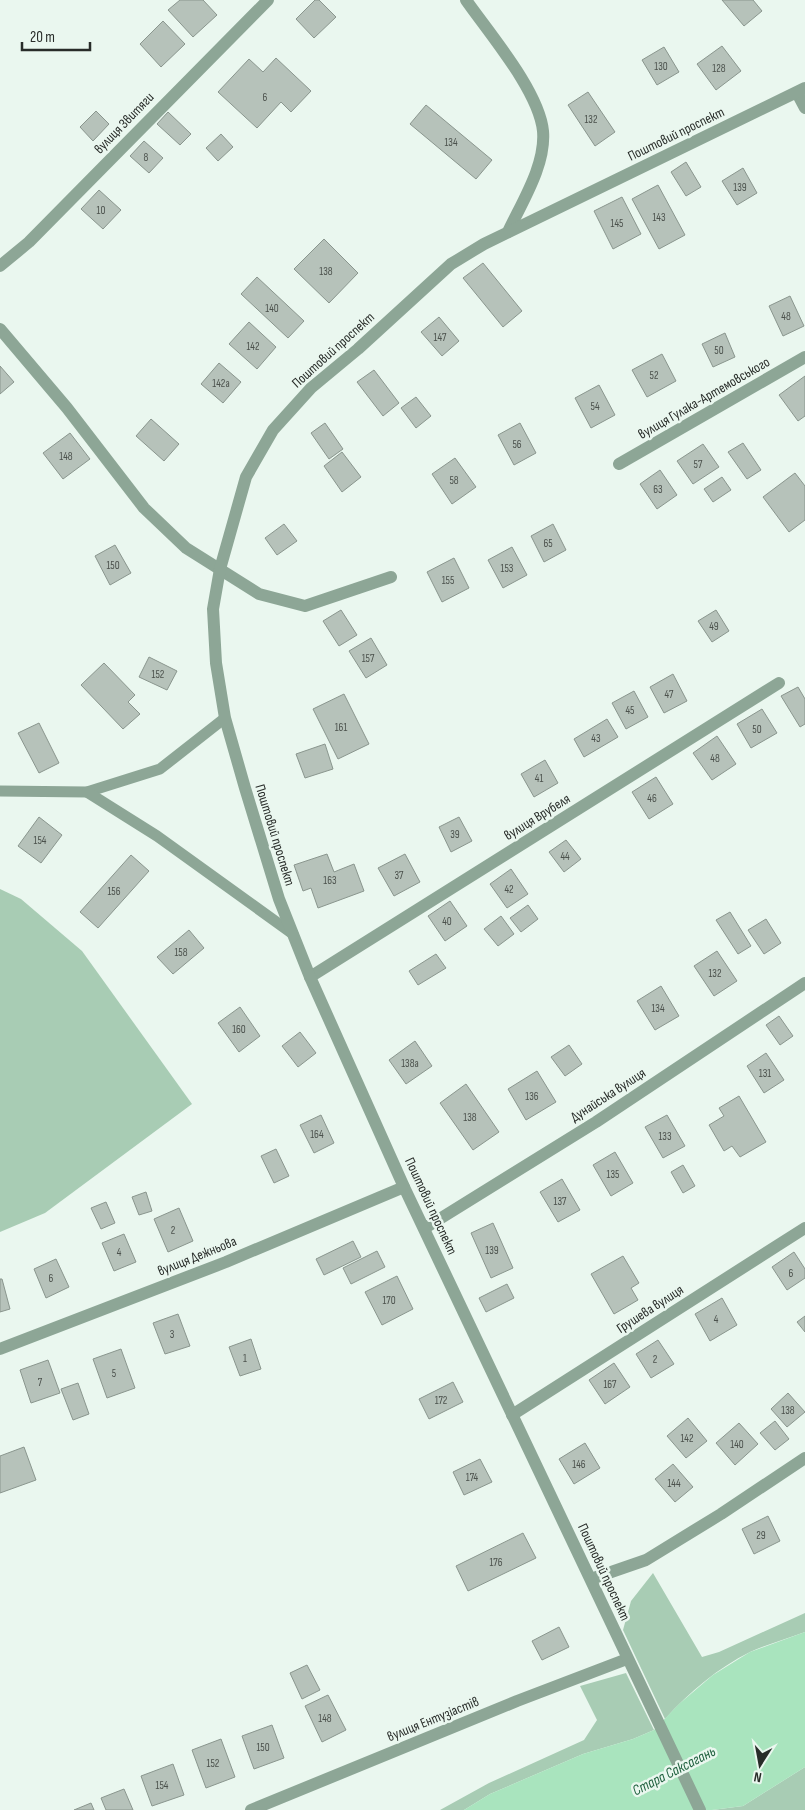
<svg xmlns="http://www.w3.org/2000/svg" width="805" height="1810" viewBox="0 0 805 1810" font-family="'Sofia Sans Condensed',sans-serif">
<rect width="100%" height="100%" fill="#eaf7ef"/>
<g fill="#a8ccb4">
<polygon points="0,889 21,899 82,951 192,1104 45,1213 0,1232"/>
<path d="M653,1573L702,1657L719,1652L805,1613V1632C787,1639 767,1644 750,1652C718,1668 689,1692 665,1719L623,1630L631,1601Z"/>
<polygon points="626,1673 654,1730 633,1739 583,1754 490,1794 464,1810 440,1810 489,1783 584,1740 597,1720 580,1686"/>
<polygon points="805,1767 805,1810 712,1810 743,1806"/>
</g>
<polygon fill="#a9e4be" points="805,1632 805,1767 743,1806 712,1810 464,1810 490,1794 583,1754 633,1739 654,1730 679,1704 713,1675 750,1652"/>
<g fill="#b6c2ba" stroke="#8a968e">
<polygon points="180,0 203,0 217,15 193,37 168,10"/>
<polygon points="315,0 319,0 336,17 314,38 296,19"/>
<polygon points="722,0 753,0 762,11 744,26"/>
<polygon points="163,21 185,44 161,67 140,44"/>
<polygon points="722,46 741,71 716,90 697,64"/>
<polygon points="664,47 679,72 657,85 642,60"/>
<polygon points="276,58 311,91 291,112 281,102 257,128 218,92 249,59 263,72"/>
<polygon points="588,92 615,132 595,146 568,105"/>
<polygon points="426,105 492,160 476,179 410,124"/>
<polygon points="96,111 109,124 93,141 80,127"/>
<polygon points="168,112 191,134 180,145 157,124"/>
<polygon points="221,134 233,147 218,161 206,148"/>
<polygon points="144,141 163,158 149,173 130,156"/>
<polygon points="686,162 701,187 686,196 671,172"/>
<polygon points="743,168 757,193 737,205 722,181"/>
<polygon points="658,185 685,235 659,249 632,199"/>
<polygon points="99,190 121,210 103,229 81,209"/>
<polygon points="622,197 641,234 613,249 594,211"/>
<polygon points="324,239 358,273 329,303 294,269"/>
<polygon points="483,263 522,311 503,327 463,278"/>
<polygon points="257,277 304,321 288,338 241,294"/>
<polygon points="790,296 804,326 783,336 769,306"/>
<polygon points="439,317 459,341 442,356 421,332"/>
<polygon points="249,322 276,347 257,369 229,344"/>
<polygon points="725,333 735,357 713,367 702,344"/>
<polygon points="662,354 676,381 647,397 632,370"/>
<polygon points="219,363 241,382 223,403 201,384"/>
<polygon points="0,366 14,382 0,394"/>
<polygon points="374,370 399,403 383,416 357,382"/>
<polygon points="805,376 805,416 798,421 779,395"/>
<polygon points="599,385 615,415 591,428 575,398"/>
<polygon points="416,397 431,416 416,428 401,408"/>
<polygon points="151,419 179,444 164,461 136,436"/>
<polygon points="325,423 343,449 329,459 311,433"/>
<polygon points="520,423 536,453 514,465 498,435"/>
<polygon points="70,433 90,459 63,479 43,453"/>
<polygon points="743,443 761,470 747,479 728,452"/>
<polygon points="703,444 719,467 693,484 677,461"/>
<polygon points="342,452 361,477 342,492 324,466"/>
<polygon points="455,458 476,487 452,504 432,474"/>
<polygon points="660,470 677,495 657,509 640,484"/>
<polygon points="795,473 805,486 805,520 789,532 763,497"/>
<polygon points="722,477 731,490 713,502 704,489"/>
<polygon points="284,524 297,541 277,555 265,538"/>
<polygon points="553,524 566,550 544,562 531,536"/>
<polygon points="115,545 131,573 110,585 95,556"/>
<polygon points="512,547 527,575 503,588 488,560"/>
<polygon points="454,558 469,588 442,602 427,572"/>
<polygon points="341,610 357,635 339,646 323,621"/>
<polygon points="716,610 729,631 712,642 698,621"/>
<polygon points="371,638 387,665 366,678 349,651"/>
<polygon points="149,657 177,671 167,690 139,677"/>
<polygon points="104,663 135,695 128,702 140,714 123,729 81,685"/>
<polygon points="673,674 687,701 664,713 650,687"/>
<polygon points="798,687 805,699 805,724 800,727 781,696"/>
<polygon points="634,691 648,717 626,729 612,703"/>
<polygon points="344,694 369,744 338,759 313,709"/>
<polygon points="762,709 777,733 751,748 737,724"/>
<polygon points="607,719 618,737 584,757 574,739"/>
<polygon points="39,723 59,763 39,773 18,733"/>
<polygon points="717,736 736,764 712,780 693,753"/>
<polygon points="325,744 333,769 305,778 296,754"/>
<polygon points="545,760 558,783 534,797 521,774"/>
<polygon points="656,777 673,804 649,819 632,792"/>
<polygon points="39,817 62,835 41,863 18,846"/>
<polygon points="459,817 472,841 451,852 439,827"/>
<polygon points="566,840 581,859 564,872 549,852"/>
<polygon points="327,854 334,872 354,864 364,891 318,908 311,888 303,891 294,865"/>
<polygon points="405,854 420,882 394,896 378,868"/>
<polygon points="131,855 149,871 98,928 80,912"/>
<polygon points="511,869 528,894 507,908 490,884"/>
<polygon points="450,901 467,926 445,941 428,916"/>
<polygon points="528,905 538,919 521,932 510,918"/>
<polygon points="730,912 751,946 738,954 716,920"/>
<polygon points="501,916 514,934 498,946 484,929"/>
<polygon points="766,919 781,943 764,954 748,930"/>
<polygon points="189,930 204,948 173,974 157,957"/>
<polygon points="717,951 737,981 714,996 694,966"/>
<polygon points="436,954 446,968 418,985 409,971"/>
<polygon points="661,986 679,1016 655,1030 637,1001"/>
<polygon points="240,1007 260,1036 239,1052 218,1023"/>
<polygon points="779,1016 793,1036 780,1045 766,1025"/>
<polygon points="300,1032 316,1053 298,1067 282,1046"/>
<polygon points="415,1041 432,1066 406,1084 389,1060"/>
<polygon points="569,1045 582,1064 565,1076 551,1057"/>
<polygon points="766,1053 784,1080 764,1093 747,1066"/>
<polygon points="537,1071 556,1102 526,1120 508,1089"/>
<polygon points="466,1084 499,1132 473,1150 440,1103"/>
<polygon points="739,1096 766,1142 740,1157 732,1146 724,1151 709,1125 724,1116 719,1108"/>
<polygon points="321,1115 334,1143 314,1153 300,1125"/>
<polygon points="667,1115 685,1146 663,1158 645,1127"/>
<polygon points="276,1149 289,1176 274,1183 261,1156"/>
<polygon points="615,1152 633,1183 611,1196 593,1165"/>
<polygon points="683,1165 695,1186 683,1193 671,1172"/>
<polygon points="562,1179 580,1210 558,1222 540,1192"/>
<polygon points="146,1192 152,1211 139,1215 132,1197"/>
<polygon points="106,1202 115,1223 101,1229 91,1208"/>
<polygon points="179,1208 193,1241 168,1252 154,1219"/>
<polygon points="493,1223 513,1268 491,1278 471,1233"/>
<polygon points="124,1234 136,1262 114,1271 102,1243"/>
<polygon points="353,1241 361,1257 324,1275 316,1259"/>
<polygon points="377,1251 385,1267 351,1284 343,1268"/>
<polygon points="794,1252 805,1269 805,1278 787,1290 772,1267"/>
<polygon points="623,1256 639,1283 631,1288 638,1300 614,1314 591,1274"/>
<polygon points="56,1259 69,1287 46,1298 34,1269"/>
<polygon points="397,1276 413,1309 382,1325 365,1292"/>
<polygon points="0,1279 2,1279 10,1309 0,1312"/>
<polygon points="507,1284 514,1298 486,1312 479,1298"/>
<polygon points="722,1298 737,1325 710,1341 695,1314"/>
<polygon points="178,1314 190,1346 165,1354 153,1323"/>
<polygon points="805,1316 805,1332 797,1322"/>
<polygon points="251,1339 261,1369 240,1376 229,1347"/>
<polygon points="658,1340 674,1364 651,1378 636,1354"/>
<polygon points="121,1349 135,1388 107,1398 93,1359"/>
<polygon points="48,1360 60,1393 31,1403 20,1370"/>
<polygon points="614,1363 630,1387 605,1404 589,1380"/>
<polygon points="453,1382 463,1402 429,1419 419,1399"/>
<polygon points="78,1383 89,1414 73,1420 61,1389"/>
<polygon points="788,1393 805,1412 787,1427 771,1409"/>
<polygon points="688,1418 707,1441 686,1458 667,1436"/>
<polygon points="775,1421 789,1439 775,1450 760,1433"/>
<polygon points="739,1423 758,1444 735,1465 716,1443"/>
<polygon points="585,1443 600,1468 574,1484 559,1459"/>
<polygon points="24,1447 36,1480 0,1493 0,1456"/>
<polygon points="480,1459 492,1482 464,1495 453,1472"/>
<polygon points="673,1464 693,1487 675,1502 655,1479"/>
<polygon points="768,1516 780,1541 754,1554 742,1529"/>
<polygon points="523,1533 536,1558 468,1591 456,1566"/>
<polygon points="559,1627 569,1647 542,1660 532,1641"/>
<polygon points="307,1665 320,1690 302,1699 290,1673"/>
<polygon points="328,1695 346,1730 322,1742 305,1706"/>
<polygon points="272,1725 284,1758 254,1769 242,1736"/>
<polygon points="221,1739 235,1777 206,1788 192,1750"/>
<polygon points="173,1764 184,1795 152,1806 141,1776"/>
<polygon points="124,1789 133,1810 106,1810 101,1798"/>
<polygon points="91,1803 94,1810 74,1810"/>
</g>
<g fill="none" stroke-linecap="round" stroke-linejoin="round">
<g stroke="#8da696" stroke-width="11">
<polyline points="0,791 87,792 160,769 225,718"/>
<polyline points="87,792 157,836 293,934"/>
</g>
<g stroke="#8da696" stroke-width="12">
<path d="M466,0C489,33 539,91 543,131C546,165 522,202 508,232"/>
<polyline points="797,93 805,108"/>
<polyline points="0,266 29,242 268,0"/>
<polyline points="0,329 67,408 144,508 186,548 259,594 305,606 391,577"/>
<polyline points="619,464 805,357"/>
<polyline points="310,977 779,683"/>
<polyline points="425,1228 596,1122 805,983"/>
<polyline points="0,1349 226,1262 404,1187"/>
<polyline points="512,1415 805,1228"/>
<polyline points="591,1579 646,1560 721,1514 805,1458"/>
<polyline points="251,1810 517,1701 627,1659"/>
<polyline points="700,1810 404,1187 310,977 279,899 245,788 225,718 216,663 213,609 220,569 246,477 273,430 311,388 358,349 451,264 484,244 805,88"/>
</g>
</g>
<g text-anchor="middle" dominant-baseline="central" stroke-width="5" stroke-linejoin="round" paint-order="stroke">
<g font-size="11" fill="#4c524d">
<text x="661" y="66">130</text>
<text x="719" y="68">128</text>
<text x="265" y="97">6</text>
<text x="591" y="119">132</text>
<text x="451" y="142">134</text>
<text x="146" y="157">8</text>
<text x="740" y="187">139</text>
<text x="101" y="210">10</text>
<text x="659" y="217">143</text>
<text x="617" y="223">145</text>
<text x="326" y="271">138</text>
<text x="272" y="308">140</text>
<text x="786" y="316">48</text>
<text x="440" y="337">147</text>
<text x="253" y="346">142</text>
<text x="719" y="350">50</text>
<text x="654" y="375">52</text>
<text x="221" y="383">142а</text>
<text x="595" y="406">54</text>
<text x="517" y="444">56</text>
<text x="66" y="456">148</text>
<text x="698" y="464">57</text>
<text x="454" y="480">58</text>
<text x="658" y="489">63</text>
<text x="548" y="543">65</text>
<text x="113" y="565">150</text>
<text x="507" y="568">153</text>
<text x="448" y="580">155</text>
<text x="714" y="626">49</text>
<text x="368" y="658">157</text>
<text x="158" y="674">152</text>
<text x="669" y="694">47</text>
<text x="630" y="710">45</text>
<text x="341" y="727">161</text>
<text x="757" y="729">50</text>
<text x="596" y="738">43</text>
<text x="715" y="758">48</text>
<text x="539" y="778">41</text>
<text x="652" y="798">46</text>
<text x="455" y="834">39</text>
<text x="40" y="840">154</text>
<text x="565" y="856">44</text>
<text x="399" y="875">37</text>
<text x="330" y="880">163</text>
<text x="509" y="889">42</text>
<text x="114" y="891">156</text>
<text x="447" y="921">40</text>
<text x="181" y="952">158</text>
<text x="715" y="973">132</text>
<text x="658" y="1008">134</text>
<text x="239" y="1029">160</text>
<text x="410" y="1063">138а</text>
<text x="765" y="1073">131</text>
<text x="532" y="1096">136</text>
<text x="470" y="1117">138</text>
<text x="317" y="1134">164</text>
<text x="665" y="1136">133</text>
<text x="613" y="1174">135</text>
<text x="560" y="1201">137</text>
<text x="173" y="1230">2</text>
<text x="492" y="1250">139</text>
<text x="119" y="1252">4</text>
<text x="791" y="1273">6</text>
<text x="51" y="1278">6</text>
<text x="389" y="1300">170</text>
<text x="716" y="1319">4</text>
<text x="172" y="1334">3</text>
<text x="245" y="1358">1</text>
<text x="655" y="1359">2</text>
<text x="114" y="1373">5</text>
<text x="40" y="1382">7</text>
<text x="610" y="1384">167</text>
<text x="441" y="1400">172</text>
<text x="788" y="1410">138</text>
<text x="687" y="1438">142</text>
<text x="737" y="1444">140</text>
<text x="579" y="1464">146</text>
<text x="472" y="1477">174</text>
<text x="674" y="1483">144</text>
<text x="761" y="1535">29</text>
<text x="496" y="1562">176</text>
<text x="325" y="1718">148</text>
<text x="263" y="1747">150</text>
<text x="213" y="1763">152</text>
<text x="162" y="1785">154</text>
</g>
<g font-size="14" fill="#282c29" stroke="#eaf7ef">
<text transform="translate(124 123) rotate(-46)">вулиця Звитяги</text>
<text transform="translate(676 134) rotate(-26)">Поштовий проспект</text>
<text transform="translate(333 350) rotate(-42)">Поштовий проспект</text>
<text transform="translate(704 398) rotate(-30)">вулиця Гулака-Артемовського</text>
<text transform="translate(537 817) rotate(-32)">вулиця Врубеля</text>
<text transform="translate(275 835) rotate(73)">Поштовий проспект</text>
<text transform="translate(608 1095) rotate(-33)">Дунайська вулиця</text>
<text transform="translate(431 1206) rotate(65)">Поштовий проспект</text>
<text transform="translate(197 1256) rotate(-22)">вулиця Дежньова</text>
<text transform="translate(650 1309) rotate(-33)">Грушева вулиця</text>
<text transform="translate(604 1572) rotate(65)">Поштовий проспект</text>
<text transform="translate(433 1719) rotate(-22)">вулиця Ентузіастів</text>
</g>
<g font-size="15" font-style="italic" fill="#20613f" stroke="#eaf7ef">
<text transform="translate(674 1771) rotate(-27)">Стара Саксагань</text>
</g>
</g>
<g transform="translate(760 1765) rotate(191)" stroke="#eaf7ef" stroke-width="4" paint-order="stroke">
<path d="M0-4L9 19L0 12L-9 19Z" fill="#282c29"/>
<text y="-8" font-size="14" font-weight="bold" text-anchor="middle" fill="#282c29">N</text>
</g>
<path d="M22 42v8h68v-8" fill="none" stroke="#282c29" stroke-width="2.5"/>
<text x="30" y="42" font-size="15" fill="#282c29" stroke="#eaf7ef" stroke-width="4" paint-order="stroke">20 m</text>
</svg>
